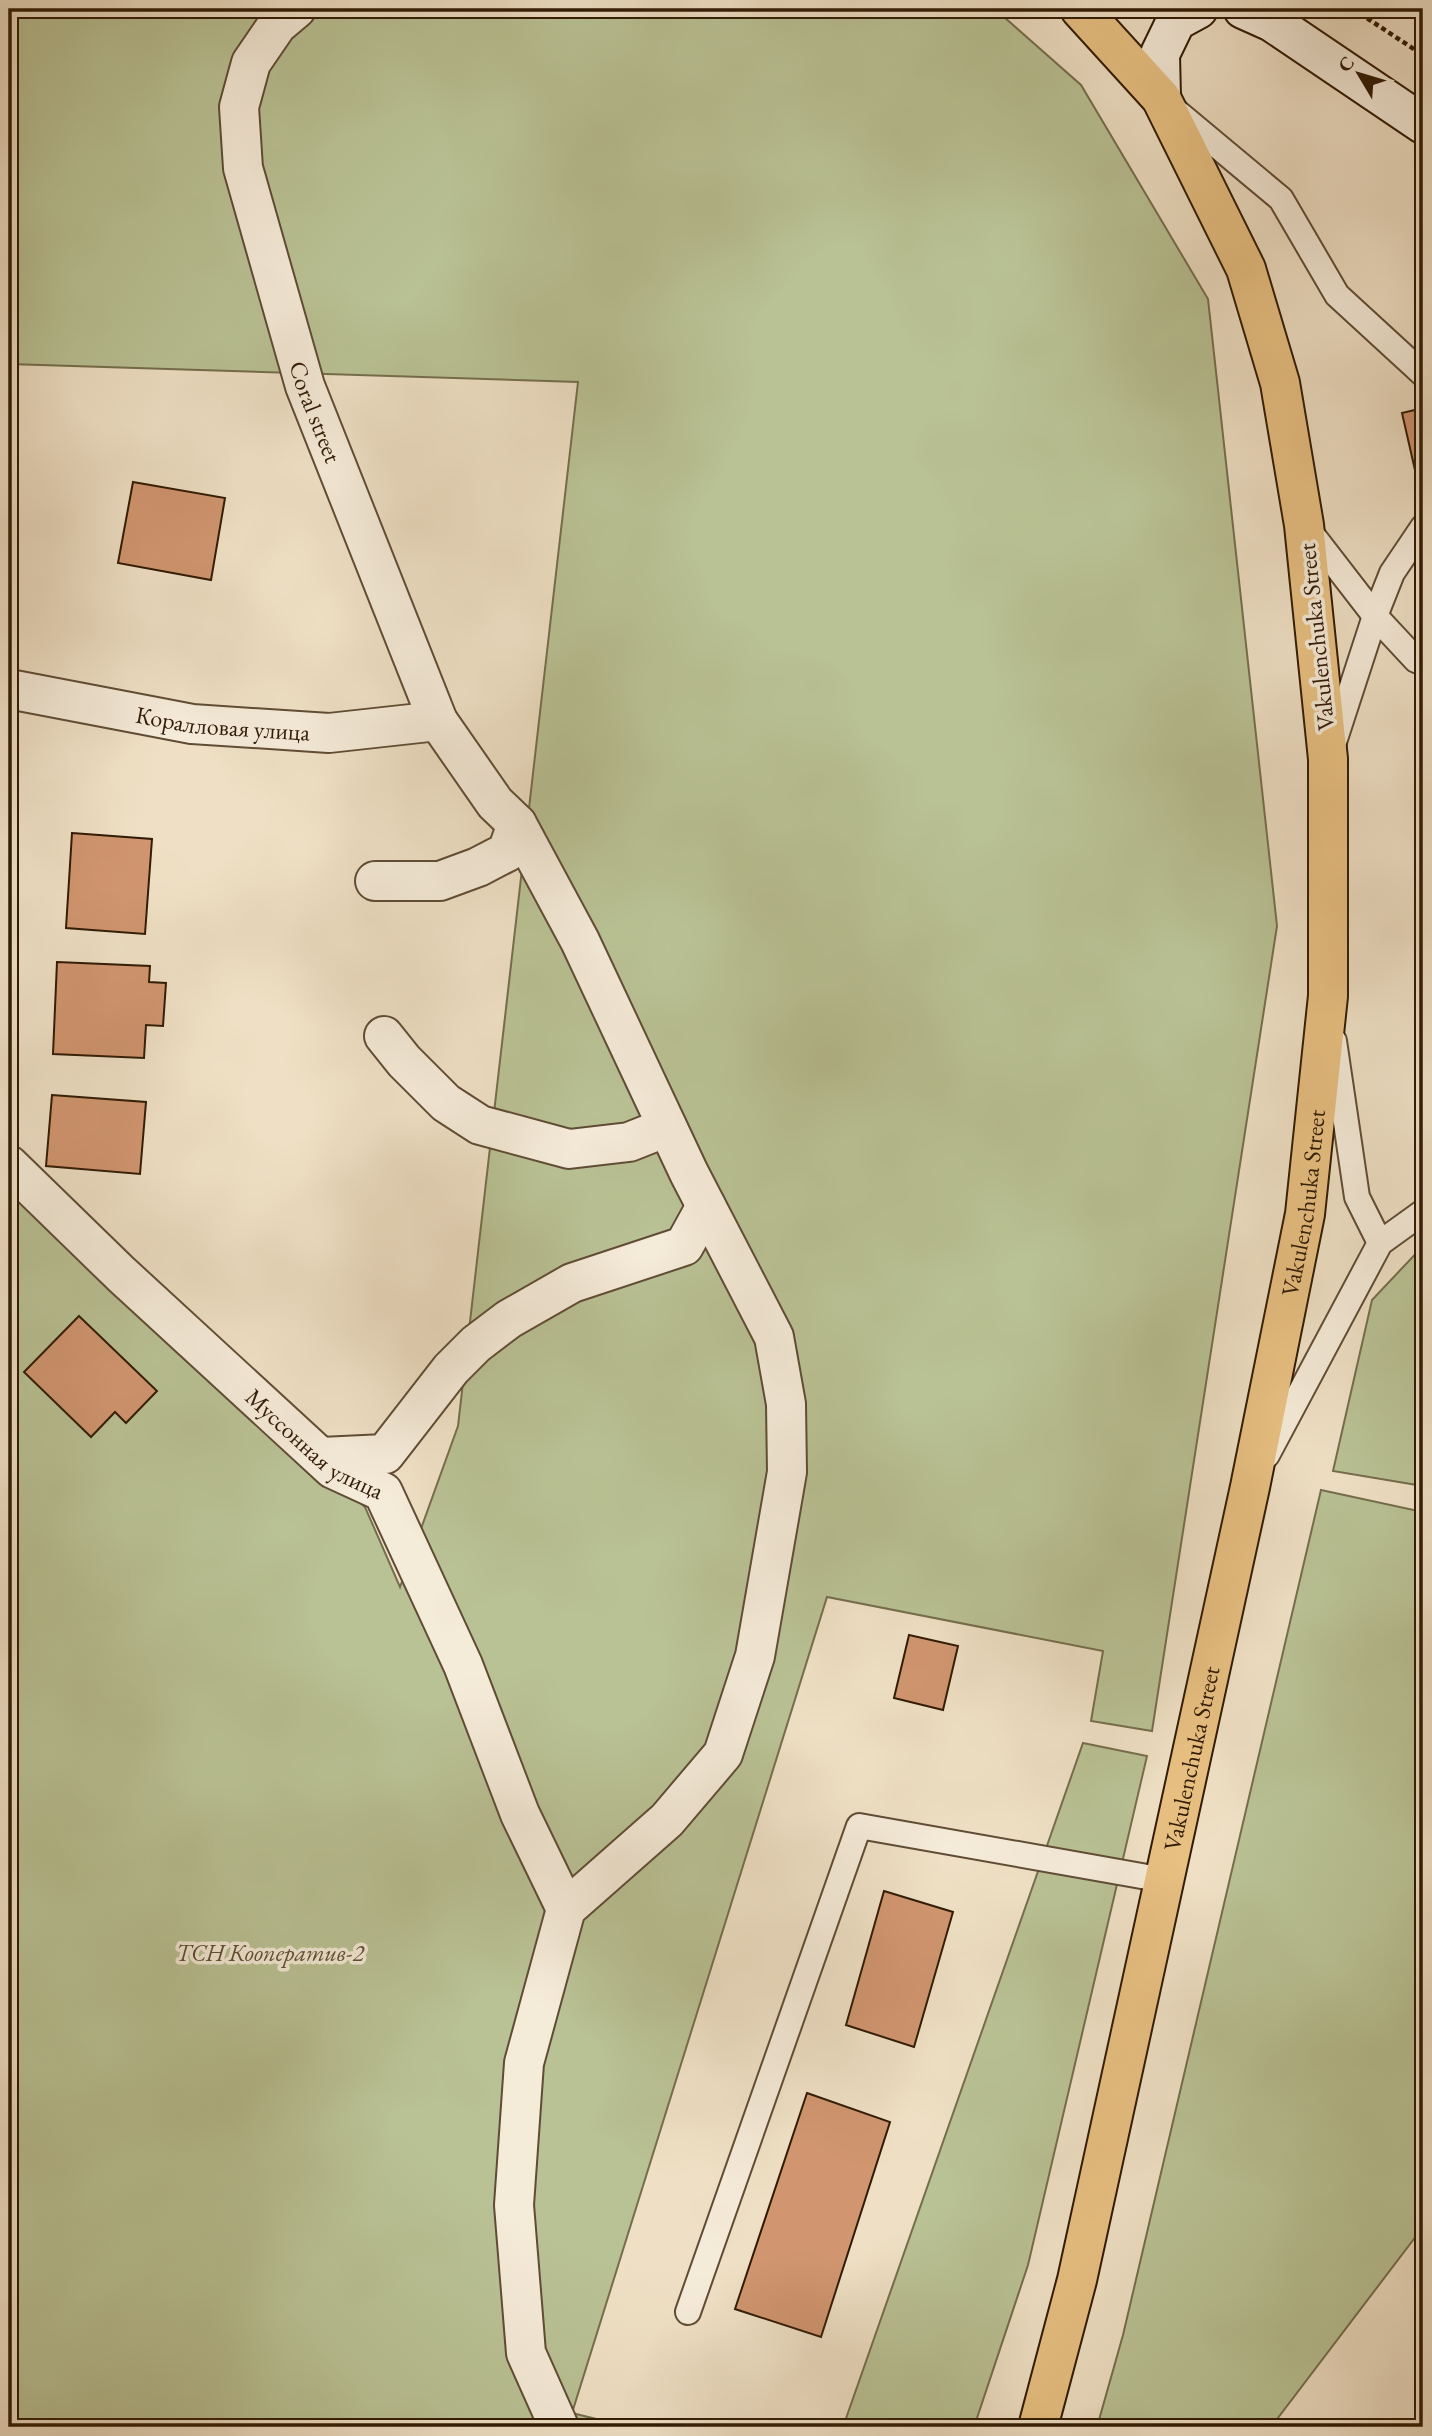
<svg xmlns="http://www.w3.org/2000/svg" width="1432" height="2436" viewBox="0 0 1432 2436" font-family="'EB Garamond',serif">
<rect width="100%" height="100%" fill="#efe0c5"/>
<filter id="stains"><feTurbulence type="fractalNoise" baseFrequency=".00286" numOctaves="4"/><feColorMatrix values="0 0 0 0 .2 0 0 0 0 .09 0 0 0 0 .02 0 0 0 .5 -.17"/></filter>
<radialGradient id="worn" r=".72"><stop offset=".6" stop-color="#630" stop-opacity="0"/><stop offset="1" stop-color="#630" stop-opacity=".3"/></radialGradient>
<g fill="#b9c295" stroke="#756e4d" stroke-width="2">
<polygon points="9,9 995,9 1081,85 1208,299 1277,926 1152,1731 1091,1721 1103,1651 827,1597 572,2413 629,2427 9,2427 9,1182 365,1507 400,1587 458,1426 578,382 9,364"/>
<polygon points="1423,1246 1423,1486 1333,1471 1372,1300"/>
<polygon points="1321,1490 1423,1512 1423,2227 1271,2427 1097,2427 1123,2335"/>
<polygon points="1083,1743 1147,1756 1028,2265 974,2427 843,2427"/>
</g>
<g fill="#d19670" stroke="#311b05" stroke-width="2">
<polygon points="1423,408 1423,477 1417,479 1402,413"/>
<polygon points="133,482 225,498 211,580 118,563"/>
<polygon points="72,833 152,839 145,934 66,928"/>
<polygon points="57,962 150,966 149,982 166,983 163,1026 146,1025 144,1058 53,1054"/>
<polygon points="52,1095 146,1102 140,1174 46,1166"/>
<polygon points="79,1316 157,1391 126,1423 115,1412 91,1437 24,1372"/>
<polygon points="909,1635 958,1646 943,1710 894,1698"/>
<polygon points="884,1891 953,1912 914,2047 846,2025"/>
<polygon points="807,2093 890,2122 821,2337 735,2309"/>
</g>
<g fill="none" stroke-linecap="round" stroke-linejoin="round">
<g stroke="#604c35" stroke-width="28">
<g id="lane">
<polyline points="1172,108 1281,199 1337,295 1423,374"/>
<polyline points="1307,528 1375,616 1416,660 1423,663"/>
<polyline points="1333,745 1375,616 1392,573 1423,527"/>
<polyline points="1334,1041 1357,1197 1380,1243"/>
<polyline points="1267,1455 1380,1243 1423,1212"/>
<polyline points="688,2312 859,1826 1164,1880"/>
</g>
</g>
<g stroke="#604c35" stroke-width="42">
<g id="street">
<path id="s1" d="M296,9L277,25L251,63L239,107L243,168L305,386L438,721L495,803L517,824L580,941L689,1173L774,1337L786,1404L787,1472L755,1656L723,1754L667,1820L566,1909L524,2063L514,2205L526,2353L559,2427"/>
<path id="s2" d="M9,689L192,724L329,733L438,721"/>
<polyline points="375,881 440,881 478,867 507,852 517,824"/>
<polyline points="384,1036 404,1061 446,1103 480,1125 569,1149 629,1142 667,1127"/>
<path id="s3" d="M9,1165L121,1274L333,1469L383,1492L463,1665L520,1814L566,1909"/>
<polyline points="321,1457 385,1454 451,1369 476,1344 509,1319 572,1283 684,1246 706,1206"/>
</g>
</g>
<g stroke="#311b05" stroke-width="42">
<g id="secondary">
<polyline points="1243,9 1272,22 1423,124"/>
<polyline points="1161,98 1160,54 1176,21 1198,9"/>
</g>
</g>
<g stroke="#311b05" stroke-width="42">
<g id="primary">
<path id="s4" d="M1038,2427L1077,2280L1250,1487L1305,1214L1328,996V759L1304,525L1280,383L1246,269L1161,98L1080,9"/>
</g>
</g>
<polyline stroke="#311b05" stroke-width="4.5" stroke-dasharray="5 3.5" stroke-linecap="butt" points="1353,9 1423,55"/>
<use href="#lane" stroke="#f5ebd9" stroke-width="24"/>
<use href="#street" stroke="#f5ebd9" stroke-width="38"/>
<use href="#secondary" stroke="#f5ebd9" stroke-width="38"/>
<use href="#primary" stroke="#e8c082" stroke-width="38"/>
</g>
<g text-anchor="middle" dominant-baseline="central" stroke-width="7" stroke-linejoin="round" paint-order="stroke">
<g font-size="24" fill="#311b05" stroke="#f5ebd9">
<text stroke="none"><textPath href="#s1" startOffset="432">Coral street</textPath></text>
<text transform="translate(1316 637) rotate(-96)">Vakulenchuka Street</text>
<text stroke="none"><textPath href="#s2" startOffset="217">Коралловая улица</textPath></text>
<text stroke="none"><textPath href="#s4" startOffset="1253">Vakulenchuka Street</textPath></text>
<text stroke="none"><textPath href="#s3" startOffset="415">Муссонная улица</textPath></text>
<text stroke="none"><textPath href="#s4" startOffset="686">Vakulenchuka Street</textPath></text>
</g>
<g font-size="24" font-style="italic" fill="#5a4d30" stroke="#f5ebd9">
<text x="270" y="1952">ТСН Кооператив-2</text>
</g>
</g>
<rect width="1432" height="2436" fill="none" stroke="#efe0c5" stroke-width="35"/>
<rect x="10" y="10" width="1411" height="2415" fill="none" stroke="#311b05" stroke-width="3.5"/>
<rect x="18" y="18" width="1397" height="2401" fill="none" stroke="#311b05" stroke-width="2"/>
<g transform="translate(1359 74) rotate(308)" stroke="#f5ebd9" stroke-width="5" paint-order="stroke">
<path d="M0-5L12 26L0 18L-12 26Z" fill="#311b05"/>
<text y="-10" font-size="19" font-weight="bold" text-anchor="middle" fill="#311b05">С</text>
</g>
<rect width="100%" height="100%" filter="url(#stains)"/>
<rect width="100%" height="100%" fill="url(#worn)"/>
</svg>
